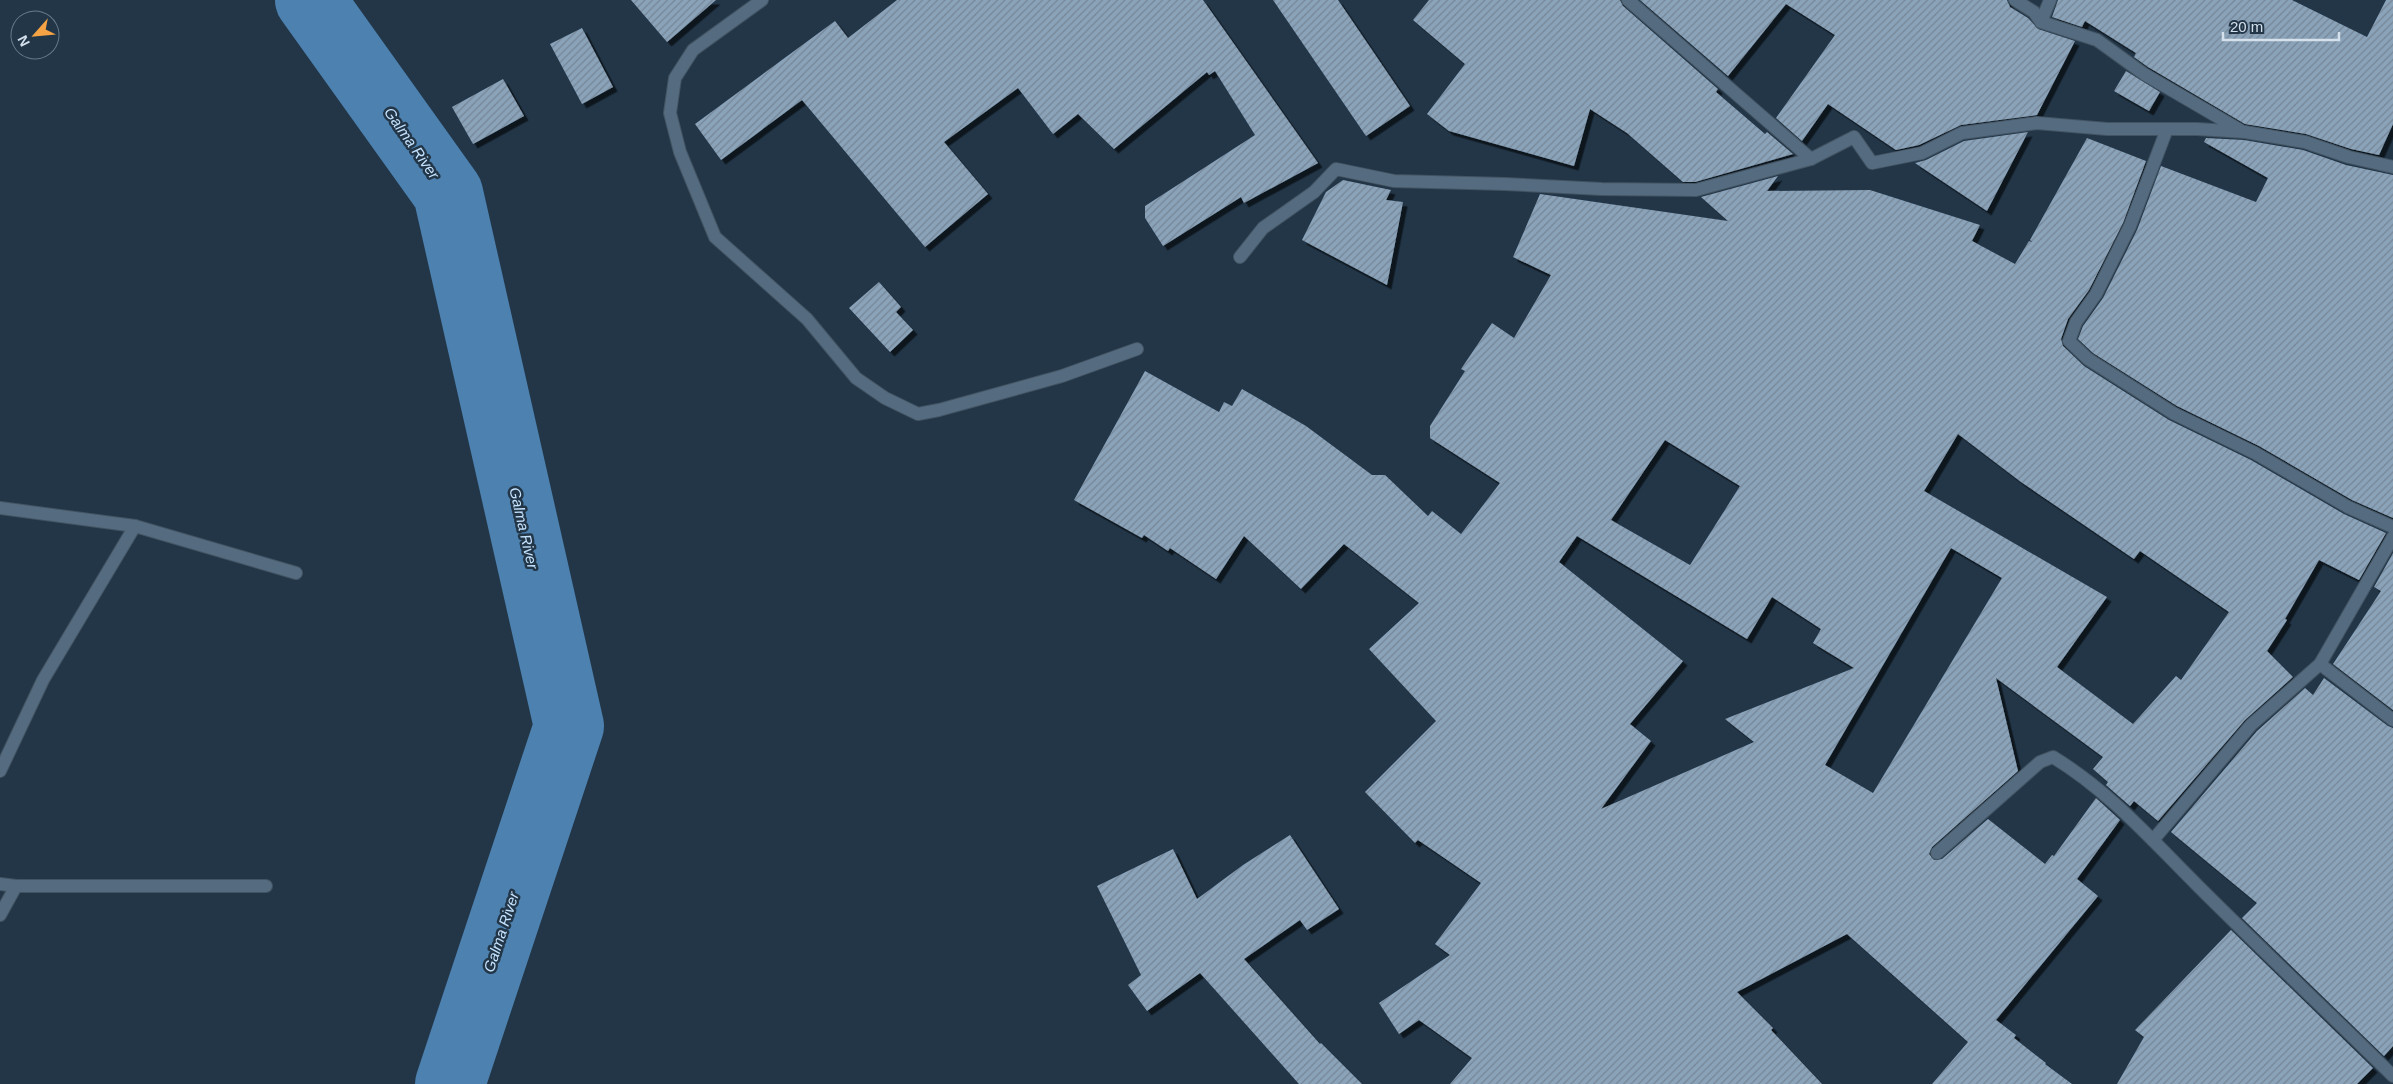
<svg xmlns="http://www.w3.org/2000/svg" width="2393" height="1084" viewBox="0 0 2393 1084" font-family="Arial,sans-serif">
<defs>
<pattern id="building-hatch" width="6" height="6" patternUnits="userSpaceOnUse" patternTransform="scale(1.25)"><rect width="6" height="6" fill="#8ba3b9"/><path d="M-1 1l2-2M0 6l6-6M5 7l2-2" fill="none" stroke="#748697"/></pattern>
<filter id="shadow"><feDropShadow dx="4.5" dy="4.5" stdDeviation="0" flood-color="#0009"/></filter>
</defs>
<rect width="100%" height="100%" fill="#223648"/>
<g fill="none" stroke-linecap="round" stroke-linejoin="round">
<polyline stroke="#4d81af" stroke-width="70" points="310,0 448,193 569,726 450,1084"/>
</g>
<g fill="url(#building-hatch)" fill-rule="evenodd" filter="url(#shadow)">
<polygon points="631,0 716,0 667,42"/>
<polygon points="897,0 1203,0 1318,163 1244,203 1241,197 1163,246 1145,218 1145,206 1255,135 1215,71 1209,75 1207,72 1114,149 1078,114 1053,134 1018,88 944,142 988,194 925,247 802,100 721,160 695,124 835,21 848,38"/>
<polygon points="1273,0 1338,0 1410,106 1366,136"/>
<polygon points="1429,0 1620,0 1623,6 1718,89 1716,92 1765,134 1767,132 1793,154 1695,182 1683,182 1627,133 1590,109 1574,166 1449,131 1427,114 1465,64 1413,20"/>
<polygon points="1640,0 2007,0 2010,7 2028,18 2038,29 2075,41 2037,115 1961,125 1919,145 1896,150 1828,104 1802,141 1776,118 1835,35 1786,4 1728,76"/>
<polygon points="2058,0 2292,0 2367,37 2386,0 2393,0 2393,124 2379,155 2351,149 2306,134 2245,124 2148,67 2134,57 2136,53 2085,21 2082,27 2052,17"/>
<polygon points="582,28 613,87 582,104 550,44"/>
<polygon points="2126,71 2160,92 2149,111 2114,91"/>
<polygon points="503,79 524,116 473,144 452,107"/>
<polygon points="2028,132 1987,211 1915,163 1926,160 1964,141"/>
<path d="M2087,138L2146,161L2123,223L2089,290L2068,319L2061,339L2063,346L2084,366L2169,420L2251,460L2344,514L2386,533L2359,580L2319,560L2285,619L2287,620L2267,651L2293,677L2245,720L2158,821L2134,801L2130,806L2106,785L2108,782L2093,769L2103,757L1996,678L2018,771L1932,847L1929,854L1934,860L1942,859L1988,819L2045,864L2052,855L2054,856L2096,798L2120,820L2077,879L2098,896L1996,1020L2016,1035L2014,1038L2046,1063L2045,1064L2072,1084H1932L1968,1042L1847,934L1737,992L1773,1028L1771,1030L1822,1084H1450L1472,1058L1419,1020L1399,1034L1379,1003L1450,955L1435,944L1481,883L1418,840L1415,843L1365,792L1436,721L1369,649L1419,603L1344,544L1301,589L1244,536L1216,579L1170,548L1168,551L1144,535L1142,538L1074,500L1145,371L1219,412L1224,402L1232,406L1242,389L1306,426L1372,475H1385L1428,516L1432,511L1461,534L1500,483L1430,438V426L1465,371L1461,369L1492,323L1514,338L1551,275L1513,257L1540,194L1728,221L1701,197L1778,176L1767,191L1870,190L1980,225L1972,241L2015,264L2029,241L2032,242L2030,240ZM1958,434L2021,482L2134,559L2140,551L2229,612L2181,680L2176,676L2133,724L2057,667L2107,597L1924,491ZM1665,440L1740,486L1690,565L1611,520ZM1577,536L1747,639L1772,597L1821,629L1813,643L1854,668L1725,719L1754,742L1601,809L1651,741L1630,724L1683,661L1559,562ZM1951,548L2002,578L1873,793L1825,765Z"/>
<polygon points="2206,138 2244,140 2303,150 2346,165 2393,175 2393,518 2352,500 2259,446 2177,406 2093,353 2078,339 2083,326 2103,298 2137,230 2161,166 2256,202 2268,178 2204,142"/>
<polygon points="1343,180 1391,190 1386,200 1403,202 1387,285 1302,240 1326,192"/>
<polygon points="879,282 901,307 896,312 913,330 890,352 849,308"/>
<polygon points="2393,553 2393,710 2333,664 2381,591 2374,587"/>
<polygon points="2324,678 2388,726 2393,728 2393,1046 2384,1056 2242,918 2257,903 2171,832 2257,731 2305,688 2313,695"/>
<polygon points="1290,835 1339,909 1307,930 1300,920 1244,959 1320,1044 1321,1043 1362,1084 1299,1084 1200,973 1147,1011 1128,985 1141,975 1097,886 1173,849 1197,899 1243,865"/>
<polygon points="2231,930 2373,1068 2357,1084 2117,1084 2144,1037 2135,1030"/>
</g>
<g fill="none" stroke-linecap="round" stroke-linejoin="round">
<g stroke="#425463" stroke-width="14">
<g id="minor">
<polyline points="762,0 693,50 675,78 670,113 680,152 715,237 807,319 856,378 885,398 918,414 939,410 1062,376 1137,349"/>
<polyline points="1628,0 1811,159"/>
<polyline points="2015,0 2034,12 2041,22 2097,40 2144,74 2240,130"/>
<polyline points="2041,22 2050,0"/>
<polyline points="2167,129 2130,226 2096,294 2076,322 2069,341 2088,359 2173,413 2255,453 2348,507 2393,527"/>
<polyline points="1240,257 1263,228 1314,192 1336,169 1394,181 1505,184 1602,189 1696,190 1811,159 1854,137 1872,163 1922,153 1962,133 2037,123 2107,129 2197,129 2245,132 2305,142 2349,157 2393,167"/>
<polyline points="0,508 135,526 296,573"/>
<polyline points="2320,664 2393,720"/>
<polyline points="0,771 43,680 135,526"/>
<polyline points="2153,840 2251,725 2320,664 2393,537"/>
<path d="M1937,853L2040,762L2053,757C2109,791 2151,839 2197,885C2261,949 2328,1012 2393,1076"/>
<polyline points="0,884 16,886 266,886"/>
<polyline points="0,915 16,886"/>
</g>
</g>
<use href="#minor" stroke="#556b7f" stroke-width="12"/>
</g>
<g text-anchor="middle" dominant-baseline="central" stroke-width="5" stroke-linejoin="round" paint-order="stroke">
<g font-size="15" font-style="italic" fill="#c7e4ff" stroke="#223648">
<text transform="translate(412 143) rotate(55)">Galma River</text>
<text transform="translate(524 528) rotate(77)">Galma River</text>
<text transform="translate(501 932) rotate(-72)">Galma River</text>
</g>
</g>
<g transform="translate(35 35) rotate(243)"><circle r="24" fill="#223648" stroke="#697a8a"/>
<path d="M0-4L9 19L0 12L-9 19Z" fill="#f5a345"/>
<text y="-8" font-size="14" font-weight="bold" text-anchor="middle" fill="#d4e0ec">N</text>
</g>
<path d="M2223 32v8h116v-8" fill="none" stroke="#d4e0ec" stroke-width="2.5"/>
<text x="2230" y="32" font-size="15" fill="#d4e0ec" stroke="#223648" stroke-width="4" paint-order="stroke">20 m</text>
</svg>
